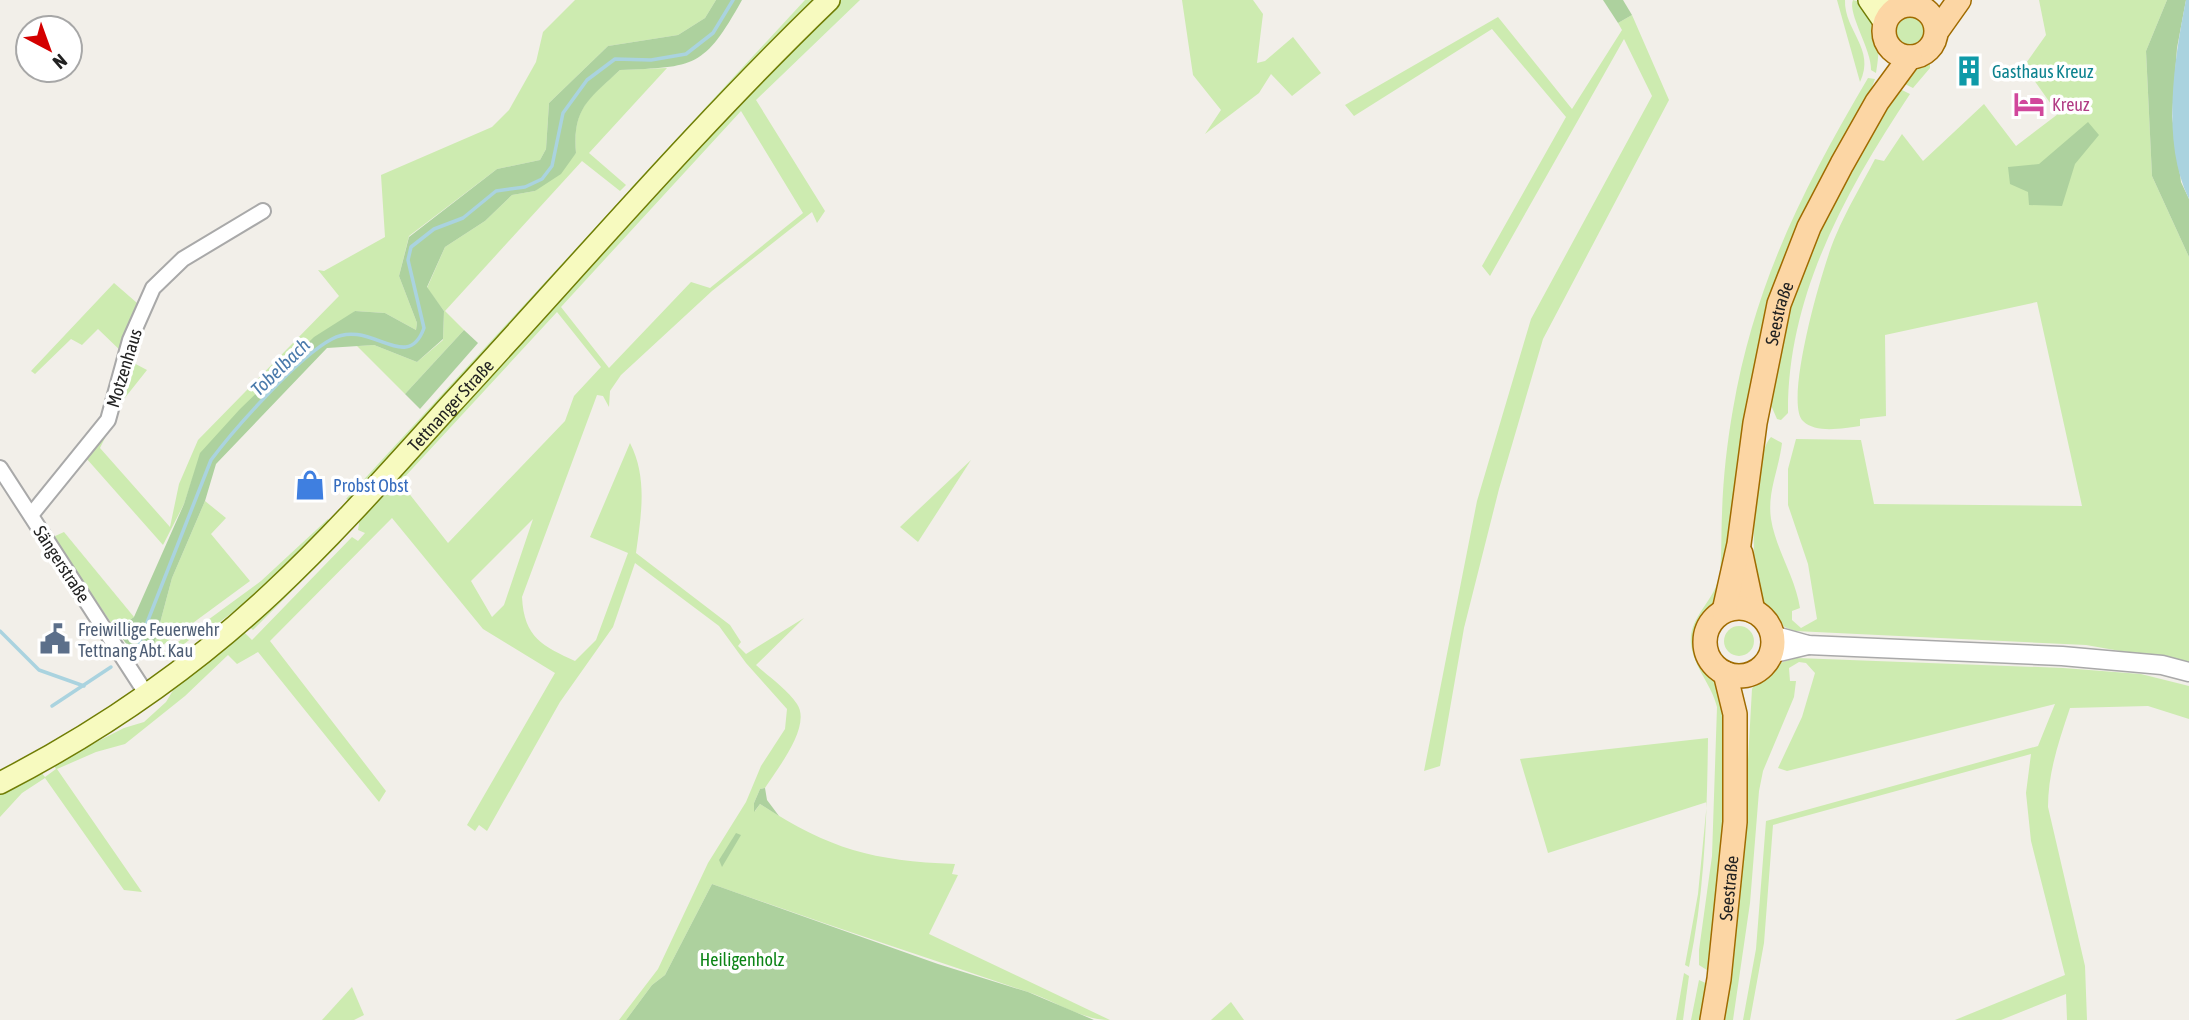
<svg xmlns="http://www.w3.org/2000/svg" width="2189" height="1020" viewBox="0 0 2189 1020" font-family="'Asap Condensed',sans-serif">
<rect width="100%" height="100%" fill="#f2efe9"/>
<g fill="#cdebb0" fill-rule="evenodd">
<polygon points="575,0 716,0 705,18 678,35 608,46 549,103 546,149 540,160 497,169 409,236 399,276 417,323 416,330 385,313 355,311 201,453 184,504 163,545 86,458 130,361 147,370 124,399 100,448 170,527 179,484 198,440 339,296 318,270 324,271 385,237 381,175 492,127 509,110 536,62 543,32"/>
<polygon points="805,0 818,0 635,192 630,189"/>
<path d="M841,0H860L756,100L825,211L817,223L812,212L712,291L621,375L610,391L609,407L603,396L597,395L522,597C524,638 543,646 575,661L596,640L628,553L590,537L630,443C648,478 641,516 636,553L730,625L741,642L738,646L746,654L804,618L756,665C769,677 787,689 797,704C812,726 777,769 765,788L760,789L754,803L755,811L760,804C829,849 872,861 955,864L952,874L958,875L929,934L1110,1020C1080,1020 1054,1000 1025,991C921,956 816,921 712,884L665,975L652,985L626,1020H619L658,969L708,863L746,802L761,766L785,729L787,709L746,663L719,626L635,563L613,627L560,702L487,831L479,825L475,831L467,825L555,673L483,629L392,518L270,641L386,791L379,802L258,652L237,664L228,655L185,696L125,744L96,752L57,769L142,892L124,890L45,778L22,793L0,817V794L41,772L45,777L56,769L53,764L124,728L144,722L166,702L178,682L242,630L252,640L352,537L358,541L365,533L358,530L360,517L793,45ZM741,111L803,213L710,288L691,282L609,368L561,307ZM557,312L601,367L574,396L565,421L448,543L400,482ZM533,519L504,605L492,617L471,581Z"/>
<polygon points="1182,0 1253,0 1263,14 1257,63 1265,61 1293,37 1321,73 1292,96 1271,74 1259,93 1205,134 1221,110 1193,75"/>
<path d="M1837,0H1845C1844,31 1876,49 1860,82Z"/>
<path d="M1853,0C1884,6 1880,51 1876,73L1871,70C1872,50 1847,13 1853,0Z"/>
<path d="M2039,0H2167L2146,51L2152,176L2189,257V663L2086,645L1795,631C1782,627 1768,618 1762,605C1749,577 1751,458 1771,437L1782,443C1779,469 1767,492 1771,519C1776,550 1795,576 1800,608L1792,611V620L1801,628L1817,619L1808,564L1788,505V469L1796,439L1861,440L1874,504L2082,506L2037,302L1885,335L1886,416L1860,419V426C1844,428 1816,434 1803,421C1783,402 1824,261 1836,235C1847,209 1862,184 1875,159L1884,161L1902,134L1923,161L1984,104L2016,146L2058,114L2024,66L2046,35Z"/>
<circle cx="1911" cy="31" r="20"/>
<polygon points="1632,15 1669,100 1543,339 1499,489 1464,628 1440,766 1424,771 1477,501 1531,319 1652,96 1624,39 1490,276 1482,266 1566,117 1492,29 1354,116 1345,105 1498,17 1572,109 1622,30 1618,23"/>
<polygon points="1930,60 1930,68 1913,88 1899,81 1914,66"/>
<path d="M667,68L589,153L626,185L620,191L582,161L445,311L464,330L405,394L357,346L374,345L417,362L443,340L444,311L427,288L445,247L485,221L512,195L535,191L576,153C572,108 589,98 620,70Z"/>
<path d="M1868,78L1875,79L1862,114L1766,321L1742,429L1731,566L1720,606L1706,618L1699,639L1705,662L1718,677L1730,759L1710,972L1699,965V950L1712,856L1717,707C1712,685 1694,668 1691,644C1688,616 1717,600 1720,572C1722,553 1721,533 1722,514C1723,479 1727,443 1733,409C1755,282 1804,187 1868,78Z"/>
<path d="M1896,87L1910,94C1847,189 1787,295 1788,413L1781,420L1777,419L1770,403L1788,312L1802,264L1818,227Z"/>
<polygon points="626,194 630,197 352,501 346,499"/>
<polygon points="114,283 144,309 125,355 98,329 82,345 71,339 35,374 31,371"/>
<polygon points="971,460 918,542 900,527"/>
<polygon points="205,501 226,518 211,534 250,581 152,653 172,578"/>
<polygon points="328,519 331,523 261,591 213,627 209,624 168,657 156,658 261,581"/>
<polygon points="64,532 134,617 116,630 53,537"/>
<polygon points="341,537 340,543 253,630 248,626"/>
<circle cx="1739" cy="641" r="15"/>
<path d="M1797,658L2063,668L2141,674L2189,686V719L2148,706L2070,708C2059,741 2048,772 2048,807L2085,966L2087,1020H2067L2066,994L2001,1020H1955L2065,975L2031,841L2026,793L2031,754L1773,825L1764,943L1750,1020H1743L1756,949L1766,821L2038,746L2055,704L1787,771L1778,768L1802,717L1815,673L1806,663L1799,662L1789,668L1790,681H1796L1794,697L1763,771L1759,791L1750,903L1733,1020H1721L1741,884L1752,689C1761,671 1778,662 1797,658Z"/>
<path d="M1708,738C1707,815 1705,891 1689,967L1685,965L1698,894L1707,802L1548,853L1520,759Z"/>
<polygon points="1684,973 1689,976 1683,1020 1676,1020"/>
<polygon points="1699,980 1710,985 1704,1020 1691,1020"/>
<polygon points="352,987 364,1015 354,1020 322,1020"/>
<polygon points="1231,1002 1244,1020 1211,1020"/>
</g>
<g fill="#add19e">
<path d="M716,0H742C704,68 695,67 620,70C590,98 572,108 576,153L561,174L535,191L512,195L485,221L445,247L427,287L444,311L443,339L417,362L374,345L327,348L216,464L205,501L172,578L152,653L139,661L116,630L134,617L184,504L200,453L240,409L314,337L355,311L385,313L416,330L417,323L399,276L409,237L497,169L540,160L546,149L549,103L608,46L678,35L705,18Z"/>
<polygon points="1603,0 1623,0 1632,15 1618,23"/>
<polygon points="2167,0 2186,0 2177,48 2172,116 2181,182 2189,199 2189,257 2152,176 2146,51"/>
<polygon points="2088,122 2099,135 2075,164 2062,206 2029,205 2028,192 2010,184 2008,167 2039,164"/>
<polygon points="464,330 478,343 420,409 405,394"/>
<polygon points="765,788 767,800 779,816 760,804 754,812 754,803 760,789"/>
<polygon points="736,833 741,835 722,867 719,860"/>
<polygon points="712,884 938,964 1028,992 1094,1020 626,1020 652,985 665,975"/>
</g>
<path fill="#aad3df" d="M2186,0H2189V199C2161,143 2174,60 2186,0Z"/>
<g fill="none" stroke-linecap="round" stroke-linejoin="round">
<g stroke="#aad3df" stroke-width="3.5">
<polyline points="0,631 39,670 84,686"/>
<path d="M139,643L211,460C234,429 299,356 332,339C370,318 407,375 424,328L408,260L411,247L434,229L463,218L496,191L525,187L542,179L552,166L563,113L587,80L615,59L651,60L686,54L713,33L733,0"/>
<polyline points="52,706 111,667"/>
</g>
<g stroke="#a9a9a9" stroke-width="18">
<g id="minor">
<polyline points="0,468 147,695"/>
<polyline points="31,515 108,420 130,340 153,288 183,259 263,211"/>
</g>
</g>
<g stroke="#a9a9a9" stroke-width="21">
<g id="tertiary">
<polyline points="1772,635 1808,645 2062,656 2162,665 2189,672"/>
<polyline points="1771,654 1808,645"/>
</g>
</g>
<g stroke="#707d05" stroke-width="24">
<g id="secondary">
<polyline points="1869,0 1885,23"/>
<polyline points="1889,0 1902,6"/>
<path id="s1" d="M0,783C99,732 192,668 273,592C336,533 393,468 451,404C576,269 696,128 829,0"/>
</g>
</g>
<g stroke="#a06b00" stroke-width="26">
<g id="primary">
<circle cx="1910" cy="31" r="26"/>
<polyline points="1937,31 1959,0"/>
<polyline points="1741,554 1753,611"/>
<circle cx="1739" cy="642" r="34"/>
<path id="s2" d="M1724,611L1739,544L1755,423L1779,304L1809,227L1842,164L1877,102L1910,57"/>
<path id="s3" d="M1712,1020L1719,979L1735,822V714L1725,673"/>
</g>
</g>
<use href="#minor" stroke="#fff" stroke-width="14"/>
<use href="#tertiary" stroke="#fff" stroke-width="18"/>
<use href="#secondary" stroke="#f7fabf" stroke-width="21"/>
<use href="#primary" stroke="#fcd6a4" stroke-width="23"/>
</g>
<defs>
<g id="building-bare" transform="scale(2.415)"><path d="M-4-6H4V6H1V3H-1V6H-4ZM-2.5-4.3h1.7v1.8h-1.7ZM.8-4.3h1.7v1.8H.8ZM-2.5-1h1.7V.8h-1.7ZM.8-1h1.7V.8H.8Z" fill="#0f9aa8" stroke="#fff" stroke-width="2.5" paint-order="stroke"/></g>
<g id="hotel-bare" transform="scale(2.415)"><path d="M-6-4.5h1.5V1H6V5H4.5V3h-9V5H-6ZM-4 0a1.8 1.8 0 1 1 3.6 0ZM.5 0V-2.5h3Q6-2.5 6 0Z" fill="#d1479c" stroke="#fff" stroke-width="2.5" paint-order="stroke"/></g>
<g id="shop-bare" transform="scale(2.415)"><path d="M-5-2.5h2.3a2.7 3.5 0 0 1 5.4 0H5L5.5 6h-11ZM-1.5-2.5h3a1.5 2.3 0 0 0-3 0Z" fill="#3f7fe0" stroke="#fff" stroke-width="2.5" paint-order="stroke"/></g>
<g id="civic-bare" transform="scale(2.415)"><path d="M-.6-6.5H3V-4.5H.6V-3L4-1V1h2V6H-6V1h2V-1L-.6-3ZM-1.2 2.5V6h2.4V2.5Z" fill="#5c6f8a" stroke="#fff" stroke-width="2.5" paint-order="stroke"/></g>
</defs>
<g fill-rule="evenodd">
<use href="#building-bare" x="1969" y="71"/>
<use href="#hotel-bare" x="2029" y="104"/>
<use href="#shop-bare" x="310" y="485"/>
<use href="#civic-bare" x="55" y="639"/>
</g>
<g text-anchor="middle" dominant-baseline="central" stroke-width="7" stroke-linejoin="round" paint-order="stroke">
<g font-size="18" fill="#0d838f" stroke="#fff" text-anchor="start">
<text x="1992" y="71">Gasthaus Kreuz</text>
</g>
<g font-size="18" fill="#b23c85" stroke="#fff" text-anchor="start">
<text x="2052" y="104">Kreuz</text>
</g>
<g font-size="18" fill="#222" stroke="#fff">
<text stroke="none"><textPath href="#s2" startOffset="303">Seestraße</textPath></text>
<text transform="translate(124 368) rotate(-73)">Motzenhaus</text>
<text stroke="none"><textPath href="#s1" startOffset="592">Tettnanger Straße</textPath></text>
<text transform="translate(62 564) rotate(57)">Sängerstraße</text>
<text stroke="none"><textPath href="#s3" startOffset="133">Seestraße</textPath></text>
</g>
<g font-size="18" fill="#366cbe" stroke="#fff" text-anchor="start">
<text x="333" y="485">Probst Obst</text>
</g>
<g font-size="18" fill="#4e5e75" stroke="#fff" text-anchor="start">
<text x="78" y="629">Freiwillige Feuerwehr<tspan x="78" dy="21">Tettnang Abt. Kau</tspan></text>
</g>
<g font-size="18" fill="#0c8416" stroke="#fff">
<text x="742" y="959">Heiligenholz</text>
</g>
<g font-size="19" font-style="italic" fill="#4a7aab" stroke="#fff">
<text transform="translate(280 367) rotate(-44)">Tobelbach</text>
</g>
</g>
<g transform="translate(49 49) rotate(139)"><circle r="33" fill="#ffffff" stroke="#a7a7a7" stroke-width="2"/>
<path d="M0-5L12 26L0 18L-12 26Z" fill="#d40000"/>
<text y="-10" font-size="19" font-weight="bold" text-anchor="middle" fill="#222222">N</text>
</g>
</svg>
